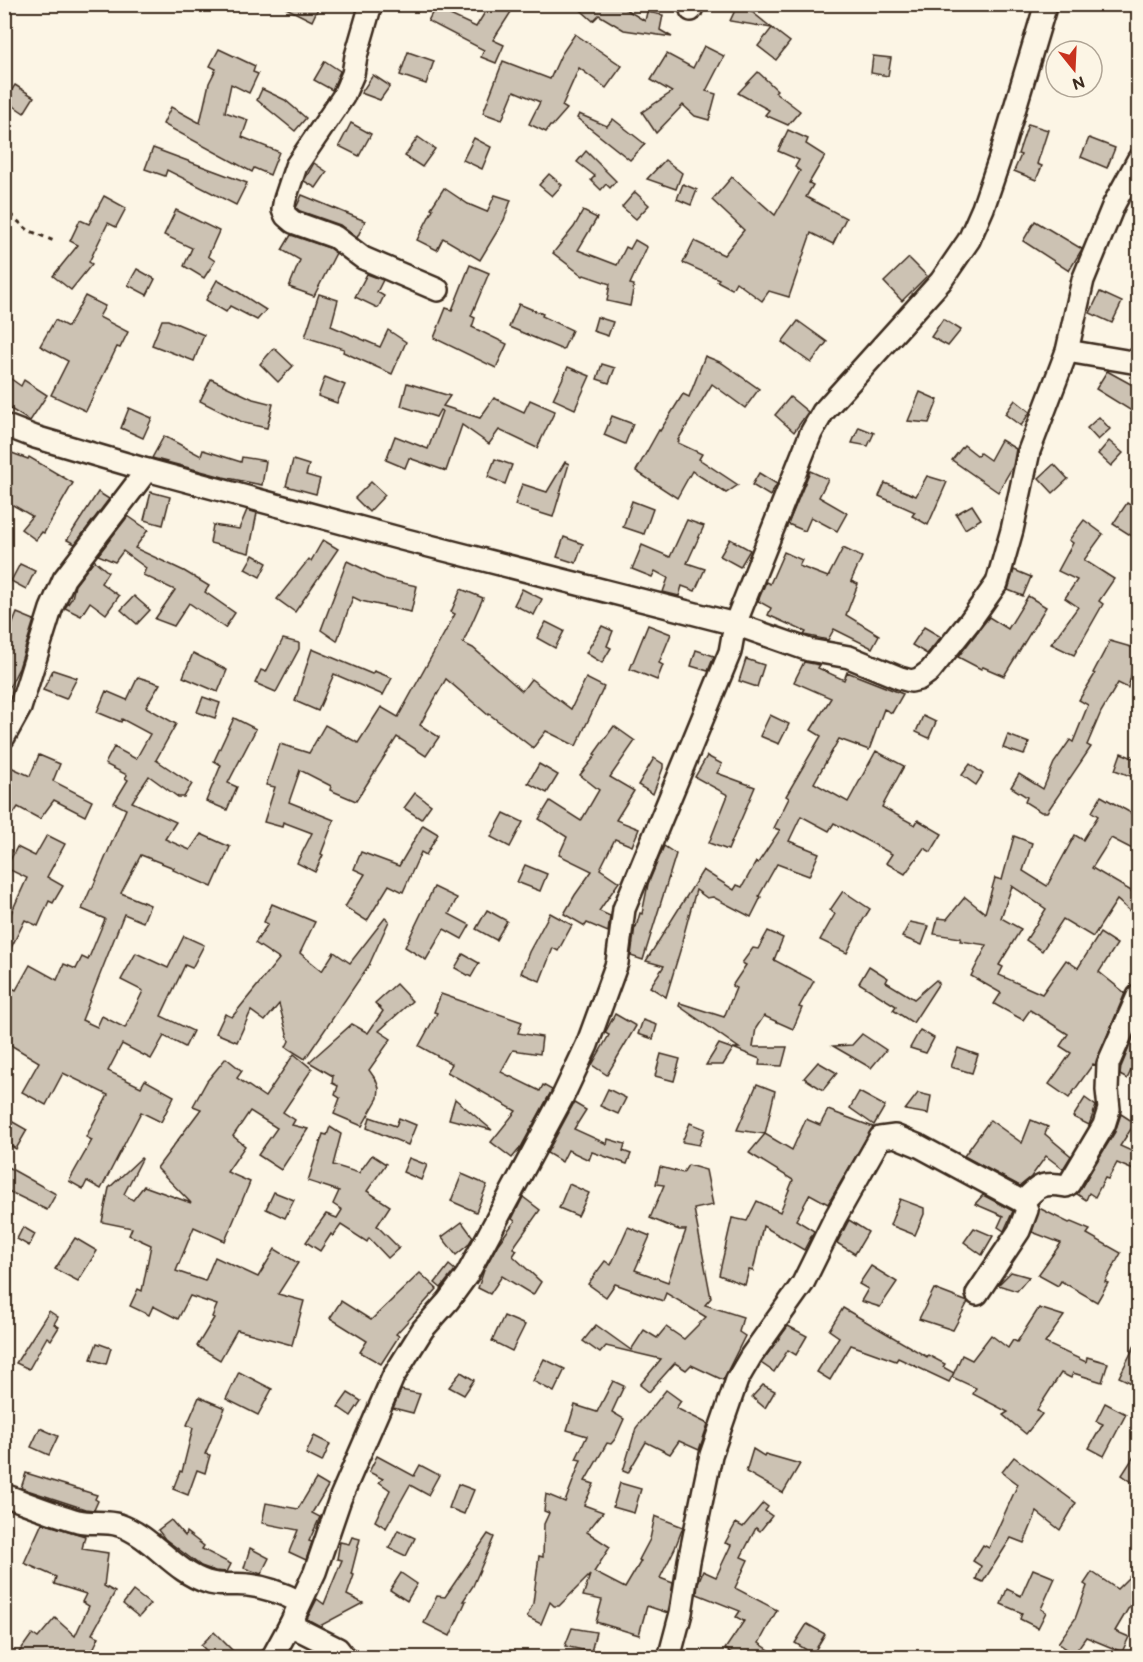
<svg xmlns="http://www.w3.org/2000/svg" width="1143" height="1662" viewBox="0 0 1143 1662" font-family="'Balsamiq Sans',sans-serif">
<rect width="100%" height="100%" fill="#fcf5e5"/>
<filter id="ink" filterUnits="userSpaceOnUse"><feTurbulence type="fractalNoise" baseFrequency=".0167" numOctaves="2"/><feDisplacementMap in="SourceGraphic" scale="12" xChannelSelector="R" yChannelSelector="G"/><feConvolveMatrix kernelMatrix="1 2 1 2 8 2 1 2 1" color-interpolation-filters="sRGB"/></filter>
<g filter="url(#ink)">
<g fill="#ccc2b3" stroke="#3b2a1e" stroke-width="1.5">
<polygon points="278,4 320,4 312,21"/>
<polygon points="437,4 454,8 450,15 476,27 490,4 499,4 511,12 493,40 504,45 496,63 481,57 484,50 428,21"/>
<polygon points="574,4 617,4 645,21 647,12 663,15 660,30 672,37 624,30 599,15 593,21"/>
<polygon points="738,4 742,4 772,28 730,21"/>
<polygon points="772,28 790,42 776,60 758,46"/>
<polygon points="575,34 622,66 606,88 579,68 562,106 567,109 552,126 550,126 546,132 529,124 540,102 514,91 502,120 483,113 503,61 550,79 561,55"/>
<polygon points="704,46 724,56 706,91 716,94 709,120 695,116 683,105 656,133 642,112 672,92 651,80 667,54 693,68"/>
<polygon points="219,49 255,66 253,72 258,74 249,93 231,84 225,112 248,120 242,137 279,152 270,175 254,168 252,172 163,124 171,107 200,123 209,83 216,69 210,66"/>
<polygon points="408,52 434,61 426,84 400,75"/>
<polygon points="873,56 891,58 888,76 871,73"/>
<polygon points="325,61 340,71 332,90 314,80"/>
<polygon points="758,72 777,90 775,92 800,111 788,125 765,115 769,110 738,93"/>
<polygon points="373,75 390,86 380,100 361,93"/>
<polygon points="15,85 34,97 24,113 5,100"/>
<polygon points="262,89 285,100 306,118 295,131 257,100"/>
<polygon points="579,114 607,126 613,119 645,144 630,160 577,118"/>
<polygon points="351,123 371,134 359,156 339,146"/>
<polygon points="1028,124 1048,130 1037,164 1042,166 1036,180 1014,171 1021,155 1018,154"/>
<polygon points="788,130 808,139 806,144 825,156 809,183 813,185 806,197 846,218 833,244 811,233 789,297 769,291 762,301 736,282 732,289 717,281 719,279 683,263 694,241 724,255 744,230 712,200 732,177 775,215 800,171 795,167 799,160 778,151"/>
<polygon points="418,137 435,149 422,167 405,156"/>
<polygon points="474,138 491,147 482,169 463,160"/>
<polygon points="1089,138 1115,148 1107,168 1081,157"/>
<polygon points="153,148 247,183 236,205 167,170 165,176 145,169"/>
<polygon points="586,151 616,181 610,188 606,184 601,190 591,180 595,176 577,162"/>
<polygon points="665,160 682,173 676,189 647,179"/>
<polygon points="314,163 327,172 316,188 304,181"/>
<polygon points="549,174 562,185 552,196 539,185"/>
<polygon points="683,184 697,190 691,205 677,199"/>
<polygon points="444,188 468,204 487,212 495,195 511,200 504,220 480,260 443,238 437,250 417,240 433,209 431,208"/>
<polygon points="635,192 649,205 636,219 622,207"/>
<polygon points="302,195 365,221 357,238 340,225 300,211 296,208"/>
<polygon points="104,196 126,208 116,227 108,223 89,262 92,264 71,290 53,276 78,245 70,241 80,220 89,224"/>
<polygon points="176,210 219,231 208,256 215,261 204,278 184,266 192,248 164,235"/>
<polygon points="583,211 597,218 578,250 617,265 626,247 630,249 635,240 647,247 630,284 634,285 630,306 607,301 610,284 584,275 583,276 553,253 574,227"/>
<polygon points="1035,221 1082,249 1069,271 1023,241"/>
<polygon points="291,235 329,248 336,253 314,296 289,287 300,260 282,250"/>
<polygon points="909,258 927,276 902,301 884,282"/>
<polygon points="470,265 489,273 471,316 475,318 472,327 507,344 496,368 434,338 446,308 452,310"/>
<polygon points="137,269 155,279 147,295 128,285"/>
<polygon points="367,274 383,280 377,292 384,296 378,308 355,297"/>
<polygon points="217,280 238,292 266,310 257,320 230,306 226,312 206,300"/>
<polygon points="1100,292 1122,302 1112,323 1090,313"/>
<polygon points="319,294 338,300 331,326 380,347 388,330 406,342 392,374 343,352 344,349 305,337"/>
<polygon points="85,296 105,306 99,317 128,332 120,348 117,347 86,411 51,395 68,361 40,346 55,320 68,327"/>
<polygon points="519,304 543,314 542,316 572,330 563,350 509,327"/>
<polygon points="597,317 613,322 608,336 593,331"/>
<polygon points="943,319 961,330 948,346 931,337"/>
<polygon points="162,320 168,320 204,335 194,361 152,345"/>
<polygon points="798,321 827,342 811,363 782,342"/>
<polygon points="274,348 293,366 278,382 260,364"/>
<polygon points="705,356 722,363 759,389 745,408 712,384 678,440 679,441 678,443 702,454 699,459 738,485 726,493 692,471 677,498 636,471 659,430 660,431 683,394 689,397"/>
<polygon points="602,364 615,368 609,383 597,379"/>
<polygon points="568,367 590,376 575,409 553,399"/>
<polygon points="1107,371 1138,388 1138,415 1096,389"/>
<polygon points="4,374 21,386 24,380 47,395 30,421 4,405"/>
<polygon points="325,377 345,385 337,403 318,396"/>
<polygon points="211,379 253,399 273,404 267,428 244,423 200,401"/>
<polygon points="407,383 450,396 443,406 480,418 494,398 524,412 530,400 555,411 537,448 499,430 489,444 462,425 446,471 409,458 405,468 386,460 395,436 428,449 442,411 440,410 436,417 401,406"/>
<polygon points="920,392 938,400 929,423 908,421"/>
<polygon points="790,397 808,412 794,432 775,415"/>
<polygon points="1015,400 1030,412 1021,426 1005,414"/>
<polygon points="129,408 152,418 143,438 121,428"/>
<polygon points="612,416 633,424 625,444 604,435"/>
<polygon points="1099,417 1110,429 1098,440 1087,428"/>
<polygon points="859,427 874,433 868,446 852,443"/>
<polygon points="164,436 201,456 203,450 241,462 242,457 266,461 262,485 223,477 152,458"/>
<polygon points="1001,440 1016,449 1013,466 998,492 952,460 964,445 978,456 980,453 990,460"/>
<polygon points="1109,441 1123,453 1111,466 1098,454"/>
<polygon points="4,450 28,459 29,457 73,483 44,533 42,532 36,540 21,529 32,516 4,500"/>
<polygon points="495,459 512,465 505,484 488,477"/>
<polygon points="293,460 309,465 306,475 320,479 316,494 286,486"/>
<polygon points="565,462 569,464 553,517 515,505 522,484 547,492"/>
<polygon points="1054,464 1068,479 1053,493 1039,478"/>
<polygon points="810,471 828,479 819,497 847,513 837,531 811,517 805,531 788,524"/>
<polygon points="759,473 777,484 770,496 752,485"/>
<polygon points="927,476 947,482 928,525 912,516 915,512 879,496 885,483 916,496"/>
<polygon points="371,482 385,495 369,512 355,498"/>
<polygon points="98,492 109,499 75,544 67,540"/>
<polygon points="151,492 170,497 163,525 144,520"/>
<polygon points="632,501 653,509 644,534 623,527"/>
<polygon points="1127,503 1138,510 1138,540 1113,524"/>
<polygon points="972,505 981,519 965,529 956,514"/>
<polygon points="247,510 257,513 249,553 210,543 213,525 239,529"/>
<polygon points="128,516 148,530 135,548 184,571 209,586 205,592 235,613 225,628 189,603 174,626 155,619 175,590 143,575 146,568 123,551 115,562 98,555"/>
<polygon points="687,520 704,526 687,563 705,569 695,591 682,586 679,596 663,592 668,578 655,571 652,577 632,569 642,545 670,557"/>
<polygon points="1084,520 1103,534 1084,560 1114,579 1099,601 1103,604 1074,655 1051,644 1078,607 1065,598 1077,580 1058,571 1073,543 1069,540"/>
<polygon points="564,537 583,544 576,563 557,557"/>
<polygon points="730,539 750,550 740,567 720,556"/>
<polygon points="323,540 338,549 295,612 277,599 309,559 311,561"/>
<polygon points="843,548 862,557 851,581 858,584 846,615 879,635 872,648 834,629 828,640 804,635 806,632 768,615 771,608 758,601 766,582 770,584 784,552 802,560 799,566 828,577"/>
<polygon points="253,555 267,563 260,577 245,569"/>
<polygon points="94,560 108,572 101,583 119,596 106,614 90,602 81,616 65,608 72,598 75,585"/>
<polygon points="347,561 384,579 417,586 411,612 361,601 353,597 337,641 321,630"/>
<polygon points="20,564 35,571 26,589 11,581"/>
<polygon points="1014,570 1031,577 1023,596 1008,590"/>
<polygon points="461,589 483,598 463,643 473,648 522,691 531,679 571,709 586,678 604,687 576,746 546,731 533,748 489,714 488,715 446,679 420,725 439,737 426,756 397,737 356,801 330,790 331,786 300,770 289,802 334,820 321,854 323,855 315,872 297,863 312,833 283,822 282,827 264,822 275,787 266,785 280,744 309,753 325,725 358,743 381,707 398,717 455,614 451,612"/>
<polygon points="522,589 542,599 534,615 514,605"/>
<polygon points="134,596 150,610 137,624 121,610"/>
<polygon points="1028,596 1046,607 1004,676 983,667 981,669 958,657 989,617 1008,629"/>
<polygon points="17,613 34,620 19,668 4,698 4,646"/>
<polygon points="546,622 564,631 555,648 537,638"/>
<polygon points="648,625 671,634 659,663 663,665 657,680 630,669"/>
<polygon points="602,626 613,631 607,646 611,648 602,663 586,653"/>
<polygon points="924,627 941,637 927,654 912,645"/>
<polygon points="283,639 299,643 299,649 276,692 255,683 261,670 266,672"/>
<polygon points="1110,641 1138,649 1128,688 1118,683 1101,712 1087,745 1091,747 1047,812 1041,812 1025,802 1027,797 1011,787 1019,774 1043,789 1054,763 1070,740 1073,742 1088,705 1079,700 1095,674 1093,673"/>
<polygon points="312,649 372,674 374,671 392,678 383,695 334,674 318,711 295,701"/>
<polygon points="696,650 714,656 708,671 691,666"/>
<polygon points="193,653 227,670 218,692 183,677"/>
<polygon points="746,659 764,665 757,687 739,681"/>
<polygon points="804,662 820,665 818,668 844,680 847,672 903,694 892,713 884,709 869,750 839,739 814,783 848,802 876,751 904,766 882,807 915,825 918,820 942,834 931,852 924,848 905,874 886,863 892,854 834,823 829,831 801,816 789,841 819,853 809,876 777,864 759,896 761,897 751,917 713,897 707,898 696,890 682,941 683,941 666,997 650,987 664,966 646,961 703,870 734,890 737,885 742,887 756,862 758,863 780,830 774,828 789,798 786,796 821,736 811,730 831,698 794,682"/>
<polygon points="53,670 77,678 66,699 43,690"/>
<polygon points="138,677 160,684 146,707 176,724 156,760 192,784 184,797 178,797 149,776 132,802 176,822 165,839 190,850 201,834 230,847 212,887 173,870 174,868 141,855 121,893 150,905 143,922 124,914 82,1020 97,1027 102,1016 125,1028 143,991 121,980 136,953 168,968 184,936 204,945 192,968 185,965 161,1016 193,1031 185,1047 164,1036 151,1059 122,1044 108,1071 141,1087 145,1080 174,1096 161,1122 141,1112 101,1189 87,1181 83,1189 69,1181 92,1140 86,1137 108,1095 63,1073 46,1105 22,1092 39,1062 4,1041 4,984 16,990 30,965 57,980 64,964 76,969 82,957 88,960 105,919 82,909 91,888 92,889 126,809 114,803 128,780 125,778 127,775 105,764 114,747 136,759 150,734 122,719 121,722 97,712 106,691 127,700"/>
<polygon points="203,697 220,703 215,718 197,712"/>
<polygon points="770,715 789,724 779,744 760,736"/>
<polygon points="923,716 936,722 929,738 916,732"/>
<polygon points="234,718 256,729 228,783 237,787 227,810 206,801 221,765 214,761"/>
<polygon points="614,726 635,741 610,777 634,791 616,820 639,829 632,846 615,839 600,869 619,882 599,911 610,916 608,932 587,923 585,926 564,914 575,895 592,871 559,855 567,837 539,819 550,801 581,821 599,790 580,775 596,755 594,754"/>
<polygon points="1008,735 1029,743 1024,755 1003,748"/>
<polygon points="1121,753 1138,760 1138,779 1115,770"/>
<polygon points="39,755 60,764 53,781 92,801 85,816 54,800 40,819 18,807 4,828 4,764 30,776"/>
<polygon points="707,756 722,764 717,773 755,787 728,850 709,843 728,795 695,777"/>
<polygon points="654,758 663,764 663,768 653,794 638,785"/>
<polygon points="539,764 558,775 547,793 528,783"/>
<polygon points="970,764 983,774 976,785 962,775"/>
<polygon points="415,793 431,805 421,819 404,808"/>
<polygon points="1101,796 1138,817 1138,852 1111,838 1092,868 1138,895 1138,918 1117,900 1093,937 1063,919 1042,951 1026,940 1046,909 1012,886 1001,918 1021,929 999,965 1003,967 999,975 1042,994 1066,960 1078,968 1100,933 1117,944 1099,972 1125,993 1095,1065 1093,1064 1069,1098 1049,1084 1071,1053 1060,1046 1068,1034 1030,1010 1023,1020 994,1004 1001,993 971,976 987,945 960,941 961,938 934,934 938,918 947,919 965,897 985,913 995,878 1002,880 1014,836 1032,843 1023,871 1047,886 1075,835 1083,840 1098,816 1092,812"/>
<polygon points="504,813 523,822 510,847 491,837"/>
<polygon points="423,825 438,834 426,855 421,852 403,892 389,885 367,921 345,907 365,874 354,869 361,852 399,866"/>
<polygon points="47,835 65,844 47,877 63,886 53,903 49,901 38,926 25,920 4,962 4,929 27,878 6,868 17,847 35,856"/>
<polygon points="664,846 676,854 643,960 631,956 635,926 636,927 640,913 642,914 648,884"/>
<polygon points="525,865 547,874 540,891 517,882"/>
<polygon points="434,887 457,898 449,914 470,925 462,939 444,929 426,960 405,947"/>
<polygon points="843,891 870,909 863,920 847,953 820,940 835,914 830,910"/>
<polygon points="272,904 315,922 300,953 322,971 334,952 350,963 385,918 389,921 369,965 305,1059 286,1047 289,1041 279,1004 265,1021 251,1011 237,1042 216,1033 225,1014 232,1017 279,959 255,943 268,924 264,922"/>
<polygon points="487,910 507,921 496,940 476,929"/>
<polygon points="550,913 572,925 558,951 553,948 540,981 521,973 529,952"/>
<polygon points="910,922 929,926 922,945 902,937"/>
<polygon points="768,931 783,938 774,960 814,981 799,1007 802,1008 793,1029 764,1016 756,1028 753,1047 787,1047 782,1066 759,1065 760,1059 733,1048 739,1048 679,1006 680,1003 724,1017 736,988 732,986 746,965 742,963 753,948 758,949"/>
<polygon points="463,954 479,963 471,977 455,968"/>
<polygon points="869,966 888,978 886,982 914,999 936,980 939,983 913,1023 893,1010 896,1006 859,983"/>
<polygon points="396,984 412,1001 379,1031 391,1039 369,1070 376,1080 379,1088 378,1098 362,1126 334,1114 340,1098 335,1095 338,1086 332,1083 333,1076 309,1062 352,1024 368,1033 383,1011 375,1003"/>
<polygon points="441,994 522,1022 518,1033 542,1037 540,1054 513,1050 501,1072 540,1091 543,1085 552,1090 521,1147 512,1158 491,1142 516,1111 447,1072 452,1064 419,1046 437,1013 434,1012"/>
<polygon points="615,1014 636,1026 607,1075 592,1065 609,1035 605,1033"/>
<polygon points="643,1020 657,1025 653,1039 638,1034"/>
<polygon points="1138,1026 1138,1056 1127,1079 1120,1075 1121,1067"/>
<polygon points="920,1030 934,1038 926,1053 910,1048"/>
<polygon points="862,1034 886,1050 871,1068 833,1046 852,1045"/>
<polygon points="719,1044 733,1049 723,1065 706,1065"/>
<polygon points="958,1048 978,1055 972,1073 951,1067"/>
<polygon points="294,1054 312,1069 283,1112 295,1120 292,1125 308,1129 281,1170 258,1155 277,1128 250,1111 233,1136 245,1146 227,1172 250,1182 225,1241 194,1227 176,1271 205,1281 215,1257 258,1277 275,1249 298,1263 278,1294 304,1301 292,1345 237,1330 220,1360 197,1346 214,1318 212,1317 217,1305 190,1296 178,1319 153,1306 149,1315 130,1306 138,1289 142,1291 151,1245 129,1235 132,1228 102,1222 109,1188 141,1158 142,1159 124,1194 133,1200 144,1186 191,1203 157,1168 201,1109 193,1106 207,1081 226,1058 242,1071 237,1078 265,1097"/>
<polygon points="661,1054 680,1059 674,1081 655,1076"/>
<polygon points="818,1062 837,1073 823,1090 804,1078"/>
<polygon points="757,1084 775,1091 765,1134 737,1130"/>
<polygon points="608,1089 626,1098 618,1114 600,1106"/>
<polygon points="859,1092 885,1106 874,1125 850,1108"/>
<polygon points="918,1093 931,1096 928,1114 905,1110"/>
<polygon points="1085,1098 1096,1106 1089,1125 1073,1117"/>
<polygon points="455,1099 492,1130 449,1119"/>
<polygon points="574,1103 586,1110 574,1129 607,1144 608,1139 625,1144 623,1151 631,1154 627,1164 592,1152 589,1160 568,1150 562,1162 547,1153"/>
<polygon points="828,1110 873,1127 828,1204 810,1194 796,1220 814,1231 804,1250 763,1226 753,1271 749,1270 745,1285 719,1275 732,1218 747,1221 757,1201 780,1212 793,1180 749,1153 765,1134 792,1150 806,1119 820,1125"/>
<polygon points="1121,1114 1135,1123 1120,1146 1138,1154 1138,1172 1117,1163 1108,1179 1105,1178 1095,1197 1089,1193 1086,1200 1077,1194 1115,1132"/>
<polygon points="4,1117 27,1130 16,1149 4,1142"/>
<polygon points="370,1117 396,1126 399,1118 416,1125 408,1145 367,1128"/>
<polygon points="990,1120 1022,1143 1031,1120 1048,1127 1045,1134 1071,1156 1063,1169 1046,1156 1031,1177 1020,1186 964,1156"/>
<polygon points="690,1123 705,1129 699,1145 682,1142"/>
<polygon points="330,1127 341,1134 333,1165 359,1173 372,1155 386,1164 367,1191 390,1206 377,1226 399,1248 388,1258 369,1238 367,1242 341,1225 333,1236 331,1234 320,1251 306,1242 326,1214 337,1218 342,1210 333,1204 339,1191 308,1181 323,1134 327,1135"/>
<polygon points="409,1158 427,1165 421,1180 403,1172"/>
<polygon points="4,1165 56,1194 47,1210 4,1189"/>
<polygon points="688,1165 706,1170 713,1205 694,1209 711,1298 705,1305 743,1317 739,1332 745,1336 723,1380 691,1365 686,1370 675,1363 649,1392 640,1385 661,1359 606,1346 600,1353 583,1341 596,1325 631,1350 644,1330 657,1338 666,1327 684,1339 706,1317 666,1293 663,1301 615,1284 606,1297 588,1284 605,1261 611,1265 628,1227 650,1236 635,1270 668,1282 686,1230 679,1230 650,1218 664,1185 656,1184 660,1167 683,1173"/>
<polygon points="462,1174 487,1185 476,1212 451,1201"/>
<polygon points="569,1184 589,1193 578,1216 559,1208"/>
<polygon points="274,1192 294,1200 285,1218 266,1209"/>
<polygon points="983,1195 1013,1211 1004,1231 998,1227 1003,1216 975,1204"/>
<polygon points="523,1197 540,1210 513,1248 517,1250 513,1256 541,1282 533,1295 502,1276 490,1294 478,1288 484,1270 498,1244 515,1221 512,1219"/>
<polygon points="900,1199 924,1208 924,1214 915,1235 890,1225"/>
<polygon points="1039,1208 1069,1223 1071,1222 1090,1230 1087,1234 1121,1253 1105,1282 1108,1283 1097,1302 1061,1281 1058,1286 1038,1275 1061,1243 1032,1232"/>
<polygon points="849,1220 868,1232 855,1254 837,1243"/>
<polygon points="462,1222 473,1237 468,1245 456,1255 442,1237"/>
<polygon points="23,1227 35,1234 29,1246 17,1239"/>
<polygon points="974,1228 993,1236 982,1255 964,1242"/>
<polygon points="75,1238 97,1251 78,1281 55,1269"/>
<polygon points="449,1265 455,1270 441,1288 435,1283"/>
<polygon points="871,1266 897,1282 880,1307 861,1301 868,1289 859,1284"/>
<polygon points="1011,1272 1029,1277 1017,1291 998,1285"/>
<polygon points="420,1273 437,1289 396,1334 399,1336 381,1364 360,1352 367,1341 330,1318 341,1301 371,1320"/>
<polygon points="934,1289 968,1302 953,1330 919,1319"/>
<polygon points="843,1308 927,1357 928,1355 945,1364 943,1367 954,1373 949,1382 898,1358 896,1361 851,1345 830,1380 817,1372 839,1337 829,1330"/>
<polygon points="1039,1308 1064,1316 1045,1343 1086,1362 1087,1357 1108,1363 1102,1382 1073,1373 1071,1378 1061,1373 1037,1410 1042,1414 1026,1434 1003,1415 1008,1412 973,1394 976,1388 952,1377 962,1355 972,1360 991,1335 1008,1348 1013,1340 1017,1342"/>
<polygon points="49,1311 58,1317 54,1324 59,1327 51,1340 47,1337 29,1369 16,1363"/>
<polygon points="504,1316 525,1325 512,1351 492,1341"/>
<polygon points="788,1326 807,1336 796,1355 788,1350 774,1372 761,1363"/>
<polygon points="1138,1339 1138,1386 1119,1377"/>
<polygon points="97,1343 111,1348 106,1364 91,1359"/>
<polygon points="544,1359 565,1369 554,1392 533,1381"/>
<polygon points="239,1372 272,1389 258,1415 226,1399"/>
<polygon points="461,1372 474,1380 464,1395 449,1387"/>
<polygon points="613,1381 624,1386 612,1412 624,1419 615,1439 611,1444 607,1443 585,1481 594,1484 584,1505 603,1512 587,1532 610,1547 594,1572 625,1588 641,1561 639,1560 650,1539 655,1516 683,1527 675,1548 660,1578 673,1583 668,1613 647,1606 639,1635 596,1622 602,1600 583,1596 590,1575 559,1606 554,1606 550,1602 541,1624 527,1617 533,1603 539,1556 543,1557 544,1524 549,1513 544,1511 546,1494 565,1502 581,1460 576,1459 587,1436 567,1430 575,1405 597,1412"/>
<polygon points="763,1385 775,1391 765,1408 752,1397"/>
<polygon points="401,1390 420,1394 413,1413 393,1408"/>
<polygon points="666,1390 681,1401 676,1408 708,1424 699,1450 679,1441 670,1454 646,1442 628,1473 623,1471 636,1428"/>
<polygon points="348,1393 361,1401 351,1416 338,1407"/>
<polygon points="199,1397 225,1408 205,1454 210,1455 205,1473 197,1470 188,1495 173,1489 180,1471 182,1472 193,1428 187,1425"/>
<polygon points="1105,1403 1126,1414 1104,1456 1089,1448 1103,1424 1096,1421"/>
<polygon points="40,1428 58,1436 49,1455 31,1447"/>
<polygon points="314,1436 330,1444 322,1462 306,1454"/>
<polygon points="753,1449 764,1456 765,1454 800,1464 783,1493 746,1472"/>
<polygon points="1138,1450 1138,1486 1122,1475"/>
<polygon points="377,1456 414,1476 420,1465 439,1475 428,1495 410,1485 386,1528 375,1521 390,1490 379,1482 383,1479 369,1472"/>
<polygon points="1014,1457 1076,1503 1060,1530 1037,1512 1024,1543 1011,1538 983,1582 976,1579 981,1566 973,1561 983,1545 989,1548 1018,1484 1002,1472"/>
<polygon points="26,1473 97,1495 95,1499 98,1501 94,1510 85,1509 21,1488"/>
<polygon points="316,1479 328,1486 312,1513 320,1517 309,1541 312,1542 306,1560 289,1552 298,1530 262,1523 266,1503 298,1509"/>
<polygon points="620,1483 641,1489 634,1513 613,1507"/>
<polygon points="458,1484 474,1490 464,1514 449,1508"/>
<polygon points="763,1503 768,1507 765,1511 772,1516 760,1531 756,1528 741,1557 748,1560 735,1588 777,1610 759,1643 781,1658 739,1658 725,1649 744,1621 736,1617 740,1611 697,1594 698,1583 703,1571 716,1577 731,1545 725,1543 736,1523 743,1527"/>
<polygon points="171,1520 185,1536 186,1532 204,1546 202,1549 231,1564 227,1572 215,1571 201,1566 165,1539 158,1530"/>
<polygon points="42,1523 85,1536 82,1549 108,1553 104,1586 115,1592 92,1634 99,1637 89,1658 15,1658 32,1634 38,1638 55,1618 75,1636 89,1606 82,1602 86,1594 54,1584 56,1577 24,1563"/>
<polygon points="398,1530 415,1538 406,1556 389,1548"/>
<polygon points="488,1534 494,1537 473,1586 463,1601 466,1601 450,1636 424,1623 437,1596 445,1597"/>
<polygon points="352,1537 360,1539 351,1574 354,1575 347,1595 363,1603 320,1626 307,1619 317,1599 324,1604 342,1560 337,1559 340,1542 349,1544"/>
<polygon points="250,1548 269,1558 261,1574 244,1568"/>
<polygon points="1138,1568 1138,1592 1115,1631 1129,1637 1122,1652 1086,1637 1074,1654 1058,1643 1075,1619 1087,1586 1084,1584 1092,1572 1117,1589"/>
<polygon points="1033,1569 1055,1578 1041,1609 1046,1612 1038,1628 1020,1619 1022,1613 1001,1604 1007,1589 1021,1596"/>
<polygon points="401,1573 417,1584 407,1601 390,1590"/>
<polygon points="133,1591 150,1604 139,1617 123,1604"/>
<polygon points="807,1624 825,1634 813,1654 795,1643"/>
<polygon points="572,1628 596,1632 591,1652 565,1646"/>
<polygon points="214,1632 240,1658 213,1658 201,1645"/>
</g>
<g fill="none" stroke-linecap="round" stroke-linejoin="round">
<g stroke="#3b2a1e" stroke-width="26">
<g id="street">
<polyline points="371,4 356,56 353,74 343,97 296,166 285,199 283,210 286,216 293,222 335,237 363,258 438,290"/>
<polyline points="691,10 693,4"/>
<polyline points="1067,351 1138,363"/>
<polyline points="4,425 35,437 147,470 402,539 735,624 809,650 849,657 900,678 911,681 919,679 930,671 970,621 997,583 1012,530 1029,451 1067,351 1083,280 1114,204 1138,160"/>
<polyline points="4,737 20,708 51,609 64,579 147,470"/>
<path d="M1023,1202C1038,1185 1043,1182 1066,1186L1069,1184L1104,1125L1109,1109L1107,1090L1108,1064L1138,996"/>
<path d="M4,1495C29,1504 53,1514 78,1521C91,1524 106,1521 119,1525C152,1536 174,1572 207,1582C221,1587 234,1583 248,1585C266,1587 284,1594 300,1602"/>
<polyline points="290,1625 338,1649 345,1658"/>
<polyline points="272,1658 290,1625 315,1572 340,1499 393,1377 423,1329 448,1301 467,1275 563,1096 587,1045 617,963 624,909 730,652 735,624 811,433 823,412 941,281 969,240 983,208 999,161 1046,4"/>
<polyline points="669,1658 681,1613 689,1561 711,1455 737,1380 751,1356 803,1283 835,1218 880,1138 895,1136 919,1146 1023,1202 1027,1210 1019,1231 977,1294"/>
</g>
</g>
<polyline stroke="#3b2a1e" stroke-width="3" stroke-dasharray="4.5 4.5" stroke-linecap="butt" points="4,209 28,230 56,242"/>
<use href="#street" stroke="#fcf5e5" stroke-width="21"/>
</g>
</g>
<rect width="1143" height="1662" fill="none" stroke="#fcf5e5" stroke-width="24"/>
<rect x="12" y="12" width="1119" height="1638" fill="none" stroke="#3b2a1e" stroke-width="2" filter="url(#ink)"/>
<g transform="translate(1074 69) rotate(162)"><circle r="28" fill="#fcf5e5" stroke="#afa495" stroke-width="1.5"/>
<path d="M0-4.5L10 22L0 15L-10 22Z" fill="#c8321e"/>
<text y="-9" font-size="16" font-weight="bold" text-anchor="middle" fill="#3b2a1e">N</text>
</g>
</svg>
